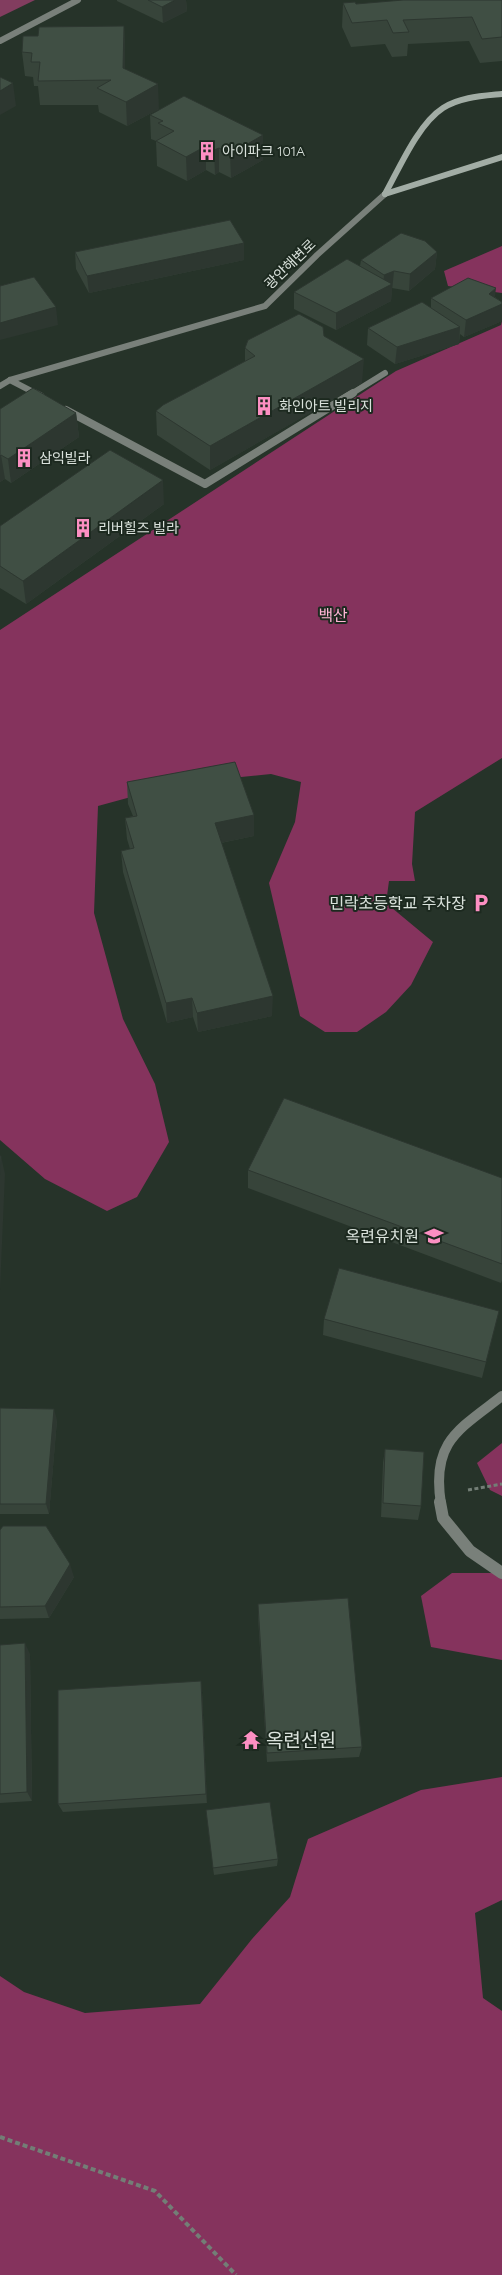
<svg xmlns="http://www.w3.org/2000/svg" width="502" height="2275" viewBox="0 0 502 2275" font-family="Quicksand,'Noto Sans KR',sans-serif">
<rect width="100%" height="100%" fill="#263329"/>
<polygon fill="#823d5f" points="0,0 35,0 0,17"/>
<g fill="#85335d">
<polygon points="502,246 502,293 448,286 444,271"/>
<polygon points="502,321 502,758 415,812 412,864 415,881 389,881 386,903 433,942 411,985 386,1012 357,1032 325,1032 300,1016 269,883 295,822 301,782 271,774 182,783 98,806 94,913 123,1019 155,1084 169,1142 137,1197 107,1211 45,1179 0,1140 0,630 396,371 501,325"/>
<polygon points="502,1443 502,1496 490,1490 477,1463"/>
<polygon points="452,1573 502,1573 502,1660 431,1647 421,1596"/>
<polygon points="502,1777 502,1900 475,1913 483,1998 502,2011 502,2275 0,2275 0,1976 24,1992 85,2013 200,2004 252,1939 290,1897 308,1839 421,1790"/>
</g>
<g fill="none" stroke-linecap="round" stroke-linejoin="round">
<polyline stroke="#737e76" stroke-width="3" stroke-dasharray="4 2.5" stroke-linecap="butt" points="468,1490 502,1484"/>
<polyline stroke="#737e76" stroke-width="4" stroke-dasharray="5 3" stroke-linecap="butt" points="0,2137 155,2191 236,2275"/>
<g stroke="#79807a" stroke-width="6">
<polyline points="10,380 37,394"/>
<polyline points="351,394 385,373"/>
</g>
<g stroke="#79807a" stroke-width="8">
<polyline points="34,393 40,396"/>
<polyline points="66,410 205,484 353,393"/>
</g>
<path stroke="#79807a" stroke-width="10" d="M441,1504C431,1442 458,1430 502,1396"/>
<polyline stroke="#79807a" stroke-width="12" points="440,1502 443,1518 470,1551 502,1573"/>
<g stroke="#79807a" stroke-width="6">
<polyline points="0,41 78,0"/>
<polyline points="0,386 10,380 265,306 317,255 385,194"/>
</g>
<g stroke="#a2ada5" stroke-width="6">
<path d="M385,194C399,169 418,124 443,108C460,97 482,96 502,94"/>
<polyline points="385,194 502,157"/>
</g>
</g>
<g fill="#37443a">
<polygon points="117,0 186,0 187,11 163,23 117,1"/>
<polygon points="502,0 502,61 480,63 469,41 408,44 407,56 392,57 385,44 351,47 342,27 343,3 356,4"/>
<polygon points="124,26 125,50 125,69 159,109 127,126 99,112 98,105 40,105 38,86 34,86 33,77 25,76 22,52 38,36"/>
<polygon points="150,115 263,135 263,160 231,178 219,172 215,175 206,170 187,181 157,166 156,141 151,139"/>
<polygon points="244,243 244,260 89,293 76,269 75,252"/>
<polygon points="437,252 435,269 409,291 392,288 391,301 336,330 294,309 294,292 360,266 361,260"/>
<polygon points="495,297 502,302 502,321 464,337 460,334 459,344 395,364 367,345 368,328 431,307 431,298"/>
<polygon points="324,336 362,383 210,470 157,435 156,411 245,361 245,348"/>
<polygon points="0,409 76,413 79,437 11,483 5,479 0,482"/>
<polygon points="164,504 26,604 0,588 0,526"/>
<polygon points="127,782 254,815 254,836 221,843 272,1016 198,1032 193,1017 167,1023 123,872 121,851 130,849 127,839 125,818 133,816 128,804"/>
<polygon points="248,1170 502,1178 502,1280 501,1283 248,1188"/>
<polygon points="324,1319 486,1362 482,1378 323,1335"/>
<polygon points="0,1408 57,1420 49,1514 0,1514"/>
<polygon points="385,1449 421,1506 418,1520 381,1517 383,1463"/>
<polygon points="0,1530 74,1577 49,1618 0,1619"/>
<polygon points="258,1604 362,1747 359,1757 267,1762 258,1616"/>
<polygon points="0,1645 30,1654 32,1801 0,1803"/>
<polygon points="202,1692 207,1803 63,1812 58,1804"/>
<polygon points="278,1859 277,1866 214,1875 213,1868"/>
</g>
<g fill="#2d3730">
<polygon points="175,0 186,0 187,11 163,23 162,7"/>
<polygon points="124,26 125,50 125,92 123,68"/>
<polygon points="13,83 16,106 0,115 0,91"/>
<polygon points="158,84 159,109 127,126 126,102"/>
<polygon points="263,135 263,160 231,178 230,154"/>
<polygon points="206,146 206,170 187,181 186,157"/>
<polygon points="219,148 219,172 215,175 214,150"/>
<polygon points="244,243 244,260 89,293 87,276"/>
<polygon points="437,252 435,269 409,291 410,274"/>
<polygon points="394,271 391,301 336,330 336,313 383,289 384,275"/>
<polygon points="496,288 494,305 489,294"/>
<polygon points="502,304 502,321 464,337 466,320"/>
<polygon points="56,307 58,325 0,340 0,323"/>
<polygon points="460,327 459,344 395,364 397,347"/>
<polygon points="364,359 362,383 210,470 210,446"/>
<polygon points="76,413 79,437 11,483 8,459"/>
<polygon points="1,455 5,479 0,482 0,456"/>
<polygon points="163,480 164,504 26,604 23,581"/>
<polygon points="254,815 254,836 215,844 215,823"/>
<polygon points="273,996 272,1016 198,1032 197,1013"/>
<polygon points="192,998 193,1017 167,1023 166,1003"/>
<polygon points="1,1156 5,1174 0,1290 0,1175"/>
<polygon points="54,1409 57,1420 49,1514 46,1504"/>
<polygon points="70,1564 74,1577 49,1618 45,1606"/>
<polygon points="25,1643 30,1654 32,1801 27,1792"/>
<polygon points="201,1681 202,1692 207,1803 206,1794"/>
</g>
<g fill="#404f44" stroke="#2d3730">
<polygon points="148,0 175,0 162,7"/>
<polygon points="403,0 502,0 502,37 482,39 472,17 403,20 409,32 393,33 387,20 352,23 343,3 355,2 356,4"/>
<polygon points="124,26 123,68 158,84 126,102 97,88 111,80 38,81 40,62 31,62 32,53 22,52 23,36 38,36 39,27"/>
<polygon points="0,77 13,83 0,91"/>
<polygon points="184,96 263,135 230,154 219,148 214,150 206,146 186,157 156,141 174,131 158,123 163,121 150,115"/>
<polygon points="230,220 244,243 87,276 75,252"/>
<polygon points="401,233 425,241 437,252 410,274 394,271 384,275 361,260"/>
<polygon points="347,259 392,284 336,313 294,292"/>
<polygon points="34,277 56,307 0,323 0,286"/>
<polygon points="468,278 496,288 489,294 502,302 502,304 466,320 431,298"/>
<polygon points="422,302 460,327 397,347 368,328"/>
<polygon points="299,314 323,327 324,336 364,359 210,446 156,411 163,405 255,356 245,348 248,340"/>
<polygon points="33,388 76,413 8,459 1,455 0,456 0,409"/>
<polygon points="110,450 163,480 23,581 0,566 0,526"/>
<polygon points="235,762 254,815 215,823 273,996 197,1013 192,998 166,1003 121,851 134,848 125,818 137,816 127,782"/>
<polygon points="284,1098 502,1178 502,1264 248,1170"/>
<polygon points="0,1156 1,1156 0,1175"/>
<polygon points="339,1268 499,1311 486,1362 324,1319"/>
<polygon points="0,1408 54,1409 46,1504 0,1504"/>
<polygon points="385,1449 424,1452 421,1506 383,1503"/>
<polygon points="3,1526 46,1526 70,1564 45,1606 0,1607 0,1530"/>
<polygon points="348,1598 362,1747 267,1753 258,1604"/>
<polygon points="25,1643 27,1792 0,1794 0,1645"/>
<polygon points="201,1681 206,1794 58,1804 58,1690"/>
<polygon points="270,1802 278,1859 213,1868 206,1810"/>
</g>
<defs>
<g id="building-bare" transform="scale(1.5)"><path d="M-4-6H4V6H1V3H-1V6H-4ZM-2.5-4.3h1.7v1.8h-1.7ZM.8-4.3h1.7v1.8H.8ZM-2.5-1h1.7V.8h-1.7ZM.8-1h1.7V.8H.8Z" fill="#fc8fc2" stroke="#1c291f" stroke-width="2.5" paint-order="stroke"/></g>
<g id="parking-bare" transform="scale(1.5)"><path d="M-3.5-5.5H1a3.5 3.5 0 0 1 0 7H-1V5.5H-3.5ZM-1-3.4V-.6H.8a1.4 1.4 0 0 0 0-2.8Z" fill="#fc8fc2" stroke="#1c291f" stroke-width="2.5" paint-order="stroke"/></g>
<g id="school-bare" transform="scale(1.5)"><path d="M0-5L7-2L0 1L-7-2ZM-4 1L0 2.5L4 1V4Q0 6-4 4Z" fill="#fc8fc2" stroke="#1c291f" stroke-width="2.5" paint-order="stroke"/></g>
<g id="temple-bare" transform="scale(1.5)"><path d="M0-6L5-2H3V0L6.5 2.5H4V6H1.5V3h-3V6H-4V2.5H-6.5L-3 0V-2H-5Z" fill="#fc8fc2" stroke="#1c291f" stroke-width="2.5" paint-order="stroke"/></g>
</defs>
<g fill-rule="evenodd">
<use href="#building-bare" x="207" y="151"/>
<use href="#building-bare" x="264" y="406"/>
<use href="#building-bare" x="24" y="458"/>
<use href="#building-bare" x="83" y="528"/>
<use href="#parking-bare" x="481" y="903"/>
<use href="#school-bare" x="434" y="1236"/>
<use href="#temple-bare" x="251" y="1740"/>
</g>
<g text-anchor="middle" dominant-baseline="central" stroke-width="4" stroke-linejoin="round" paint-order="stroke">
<g font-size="14" fill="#dae2dc" stroke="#1c291f" text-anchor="start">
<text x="222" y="151">아이파크 101A</text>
<text x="279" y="406">화인아트 빌리지</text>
<text x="39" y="458">삼익빌라</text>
<text x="98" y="528">리버힐즈 빌라</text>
</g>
<g font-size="14" fill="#dae2dc" stroke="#1c291f">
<text transform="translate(290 264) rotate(-44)">광안해변로</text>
</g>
<g font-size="16" fill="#fcb4d4" stroke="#1c291f">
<text x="333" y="615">백산</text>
</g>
<g font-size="16" fill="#dae2dc" stroke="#1c291f" text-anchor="end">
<text x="466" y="903">민락초등학교 주차장</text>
<text x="419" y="1236">옥련유치원</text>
</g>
<g font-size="19" fill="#dae2dc" stroke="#1c291f" text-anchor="start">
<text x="266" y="1740">옥련선원</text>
</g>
</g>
</svg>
